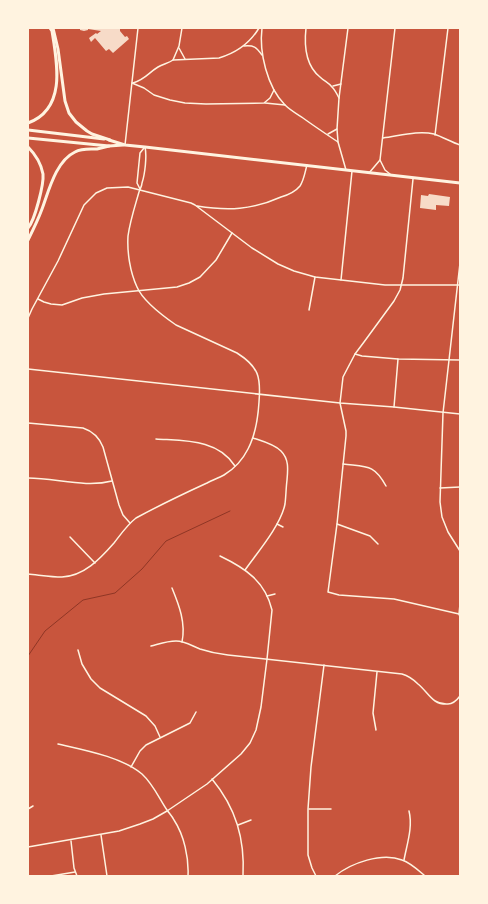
<svg xmlns="http://www.w3.org/2000/svg" width="488" height="904" viewBox="0 0 488 904" font-family="Lato,sans-serif">
<rect width="100%" height="100%" fill="#c8553d"/>
<g fill="none" stroke-linecap="round" stroke-linejoin="round">
<polyline stroke="#8f3625" stroke-width="1" points="28,656 45,631 83,600 115,593 142,569 166,541 230,511"/>
</g>
<g fill="#f7dbc8">
<polygon points="80,28 120,28 120,31 125,37 127,36 129,39 113,53 109,49 106,51 95,38 91,42 89,38 96,33 97,34 101,31 88,29 88,30 84,31 80,30"/>
<polygon points="429,194 450,197 449,206 436,205 436,210 420,208 421,195 428,196"/>
</g>
<g fill="none" stroke-linecap="round" stroke-linejoin="round">
<g stroke="#fff3e0" stroke-width="1.5">
<path d="M262,28C259,52 267,87 285,105C290,110 297,114 303,118C314,126 326,134 338,142"/>
<path d="M306,28C304,46 305,65 320,77C324,81 329,83 332,87C335,90 337,94 339,98"/>
<path d="M244,46C254,45 256,47 262,55"/>
<polyline points="179,48 185,59"/>
<polyline points="173,60 179,46 182,28"/>
<polyline points="132,83 144,88 154,95 170,100 185,103 206,104 264,103 270,98 274,90"/>
<path d="M133,83C146,79 148,73 158,67C163,64 169,63 173,60L219,58C236,53 250,43 259,28"/>
<polyline points="333,86 341,84"/>
<polyline points="265,103 285,105"/>
<polyline points="328,134 337,129"/>
<polyline points="435,135 448,28"/>
<path d="M383,138C399,136 418,130 434,134C443,137 451,142 460,145"/>
<polyline points="125,145 138,28"/>
<polyline points="346,170 338,142 337,129 339,98 348,28"/>
<polyline points="369,173 380,160"/>
<polyline points="390,174 385,170 380,160 395,28"/>
<polyline points="413,179 403,278 400,290 394,301 364,342 355,354 343,377 340,403 346,431 346,436 337,524 328,592 339,595 394,599 459,614"/>
<polyline points="140,189 137,183 140,153 144,148"/>
<path d="M197,206C228,211 252,210 281,197C288,195 295,192 300,186C304,180 305,172 307,165"/>
<polyline points="460,263 443,413 440,502 442,517 448,532 460,551"/>
<polyline points="341,280 352,171"/>
<polyline points="38,299 44,302 51,304 62,305 82,298 104,294 177,287 189,283 200,277 216,260 232,233"/>
<polyline points="309,310 315,277"/>
<polyline points="28,318 32,309 58,261 84,205 96,193 107,188 128,187 191,203 195,205 252,248 278,264 294,271 315,277 385,285 460,285"/>
<polyline points="355,354 362,356 398,359 460,360"/>
<polyline points="28,369 340,403 394,407 460,414"/>
<polyline points="394,407 398,359"/>
<path d="M28,423L83,428C92,431 99,437 103,447L119,505L123,515L130,523"/>
<path d="M156,439C185,441 218,439 235,466"/>
<path d="M343,464C367,467 374,464 386,486"/>
<path d="M28,478C56,478 85,488 112,481"/>
<polyline points="440,488 460,487"/>
<polyline points="277,524 283,527"/>
<polyline points="337,524 370,536 378,544"/>
<polyline points="70,537 95,563"/>
<path d="M245,570C257,553 281,525 285,504C286,496 286,488 287,480C288,469 289,459 281,451C274,444 262,441 253,438"/>
<path d="M28,574C39,575 51,577 62,577C84,576 100,559 114,543C121,534 127,525 136,518C160,505 183,494 207,483C212,480 219,478 224,475C234,469 243,459 248,449C256,434 258,418 259,402C261,377 259,367 237,353L176,325C163,316 143,301 137,287C130,272 127,252 128,236C130,221 135,206 139,192C140,189 142,186 142,183C145,174 147,156 145,147"/>
<path d="M172,588C179,605 186,623 182,642"/>
<polyline points="267,596 275,594"/>
<polyline points="460,604 459,614 460,617"/>
<path d="M151,646C159,644 167,641 176,641C185,641 192,646 200,649C209,652 219,654 228,655L402,674C409,676 413,679 418,684C429,693 432,705 448,704C453,704 457,700 460,696"/>
<polyline points="78,650 82,664 91,679 100,688 146,716 155,726 160,737"/>
<polyline points="376,730 373,713 377,672"/>
<path d="M58,744C84,750 122,757 142,774C153,784 159,798 167,810C169,813 172,816 174,820C184,835 189,858 188,876"/>
<polyline points="131,767 140,751 146,745 190,723 196,712"/>
<path d="M212,779C236,808 245,839 243,876"/>
<polyline points="28,809 33,806"/>
<polyline points="309,809 331,809"/>
<polyline points="238,825 251,820"/>
<polyline points="101,835 107,876"/>
<polyline points="71,841 74,868 77,876"/>
<path d="M28,847L119,831L140,824L153,819L167,811L207,784L241,754L250,743L256,730L261,707L267,659L272,610C265,581 245,568 220,556"/>
<path d="M404,860C407,844 413,827 409,811"/>
<polyline points="51,876 75,872"/>
<polyline points="316,876 312,868 308,855 308,809 311,767 324,665"/>
<path d="M335,876C351,863 382,852 402,860C411,863 418,870 425,876"/>
</g>
<g stroke="#fff3e0" stroke-width="3">
<polyline points="28,130 104,139"/>
<polyline points="28,138 109,146 123,145"/>
<polyline points="109,140 125,145 145,147 460,183"/>
</g>
<g stroke="#fff3e0" stroke-width="3">
<polyline points="53,28 58,49 65,101 69,113 76,122 87,131 92,134 110,140"/>
<path d="M28,123C67,109 57,62 52,31L50,28"/>
<path d="M28,147C35,154 41,163 43,174C44,184 35,220 28,228"/>
<path d="M28,240C33,230 38,220 42,209C49,190 56,161 75,152C82,148 89,149 97,149C101,148 105,147 109,146"/>
</g>
</g>
<rect width="488" height="904" fill="none" stroke="#fff3e0" stroke-width="58"/>
</svg>
